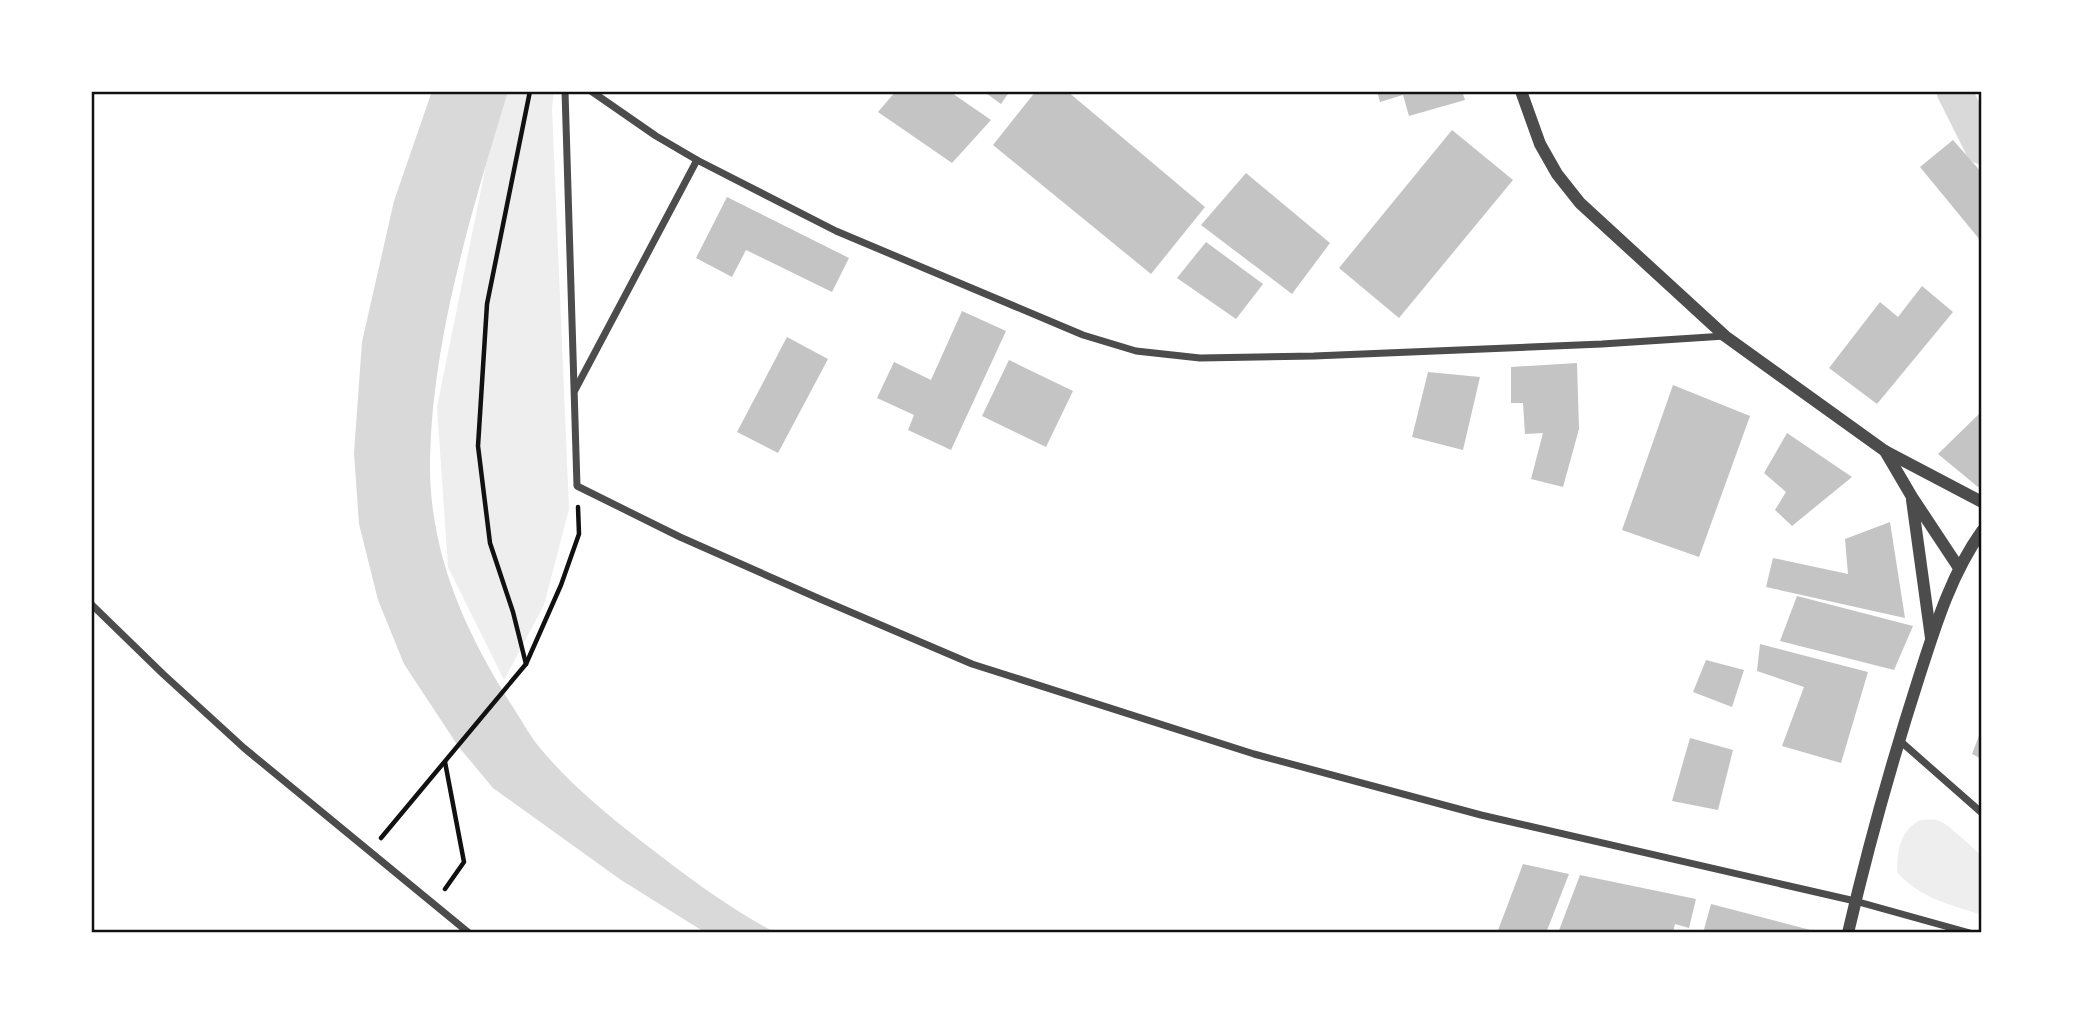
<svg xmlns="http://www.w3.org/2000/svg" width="2073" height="1024" viewBox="0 0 2073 1024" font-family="Roboto,sans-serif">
<rect width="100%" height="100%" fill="#fff"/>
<g fill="#eee">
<polygon points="501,91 554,91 552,108 569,509 544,605 504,680 448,567 437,407"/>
<path d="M1920,820C1925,820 1932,819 1937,820C1947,822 1972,848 1982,856V915C1949,904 1921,899 1897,872C1898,849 1899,832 1920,820Z"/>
</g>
<path fill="#d9d9d9" d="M432,91H508C473,207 433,335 430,457C428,549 463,628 511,704C521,719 529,735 540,748C571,785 604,812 641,841C685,875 727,907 776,933H706L621,880L493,788L458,746L404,664L378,600L359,524L354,453L362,342L394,201Z"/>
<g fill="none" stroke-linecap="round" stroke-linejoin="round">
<polyline stroke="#d9d9d9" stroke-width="35" points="1954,91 1982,147"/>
</g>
<g fill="#c4c4c4">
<polygon points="896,91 949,91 991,120 952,163 878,112"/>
<polygon points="983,91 1010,91 1001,104"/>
<polygon points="1036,91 1067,91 1205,207 1151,274 993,145"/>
<polygon points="1377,91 1462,91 1465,100 1409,116 1403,95 1380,102"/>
<polygon points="1452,130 1513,180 1399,318 1339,268"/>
<polygon points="1953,140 1982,173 1982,238 1980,240 1920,167"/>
<polygon points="1246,173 1330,243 1292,294 1201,225"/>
<polygon points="727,197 849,258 832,292 746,250 732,277 696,258"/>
<polygon points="1206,242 1263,284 1236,319 1177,278"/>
<polygon points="1922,286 1953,312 1877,404 1829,368 1880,302 1898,317"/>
<polygon points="962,311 1006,331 951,450 908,430 914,415 877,398 894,362 931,380"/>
<polygon points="787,337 828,359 778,453 737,432"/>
<polygon points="1009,360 1073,391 1046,447 982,416"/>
<polygon points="1577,363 1579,429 1563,487 1531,479 1543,433 1525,434 1523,403 1511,403 1511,367"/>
<polygon points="1428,372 1480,377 1463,450 1412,437"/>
<polygon points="1673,385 1750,416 1699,557 1622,530"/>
<polygon points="1982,411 1982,484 1978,487 1938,454"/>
<polygon points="1787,433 1852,477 1792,526 1775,510 1786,492 1764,473"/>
<polygon points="1890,522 1905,618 1766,587 1773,558 1848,574 1845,539"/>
<polygon points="1797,596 1913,626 1894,670 1780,641"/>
<polygon points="1760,644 1868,672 1841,763 1782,746 1804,687 1757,671"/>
<polygon points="1706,660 1744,670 1732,707 1693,692"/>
<polygon points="1982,728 1982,759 1972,754"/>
<polygon points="1690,738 1733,750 1718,810 1672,801"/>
<polygon points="1523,864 1569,874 1546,933 1497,933"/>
<polygon points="1580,875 1696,899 1689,928 1675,924 1673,933 1558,933"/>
<polygon points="1711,904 1818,932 1818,933 1703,933"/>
</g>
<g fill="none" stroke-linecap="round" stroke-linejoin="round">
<g stroke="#111" stroke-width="4.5">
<polyline points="526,664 513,612 490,543 478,446 487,304 530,91"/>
<polyline points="445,762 464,862 445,889"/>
<polyline points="381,838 526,664 561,585 579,534 578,507"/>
</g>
<g stroke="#4c4c4c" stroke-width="7">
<polyline points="565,91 577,486 680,537 820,599 972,664 1254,754 1481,815 1855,901 1970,933"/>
<polyline points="591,91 656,136 697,160 836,231 1083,335 1136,351 1200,358 1314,356 1602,344 1725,336"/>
<polyline points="575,390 697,160"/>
<polyline points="91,604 163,674 244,748 469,933"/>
<polyline points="1899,740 1982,813"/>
</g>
<g stroke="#4c4c4c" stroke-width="12">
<polyline points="1521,91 1540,144 1557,174 1580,203 1725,336 1885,451 1912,497 1959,568"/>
<polyline points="1885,451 1982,502"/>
<polyline points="1912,500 1931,638"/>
<path d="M1848,933C1868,847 1892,761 1919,677C1935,627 1951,574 1982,531"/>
</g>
</g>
<rect width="2073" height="1024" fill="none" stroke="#ffffff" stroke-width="186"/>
<rect x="93" y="93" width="1887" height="838" fill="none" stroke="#111" stroke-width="2.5"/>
</svg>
